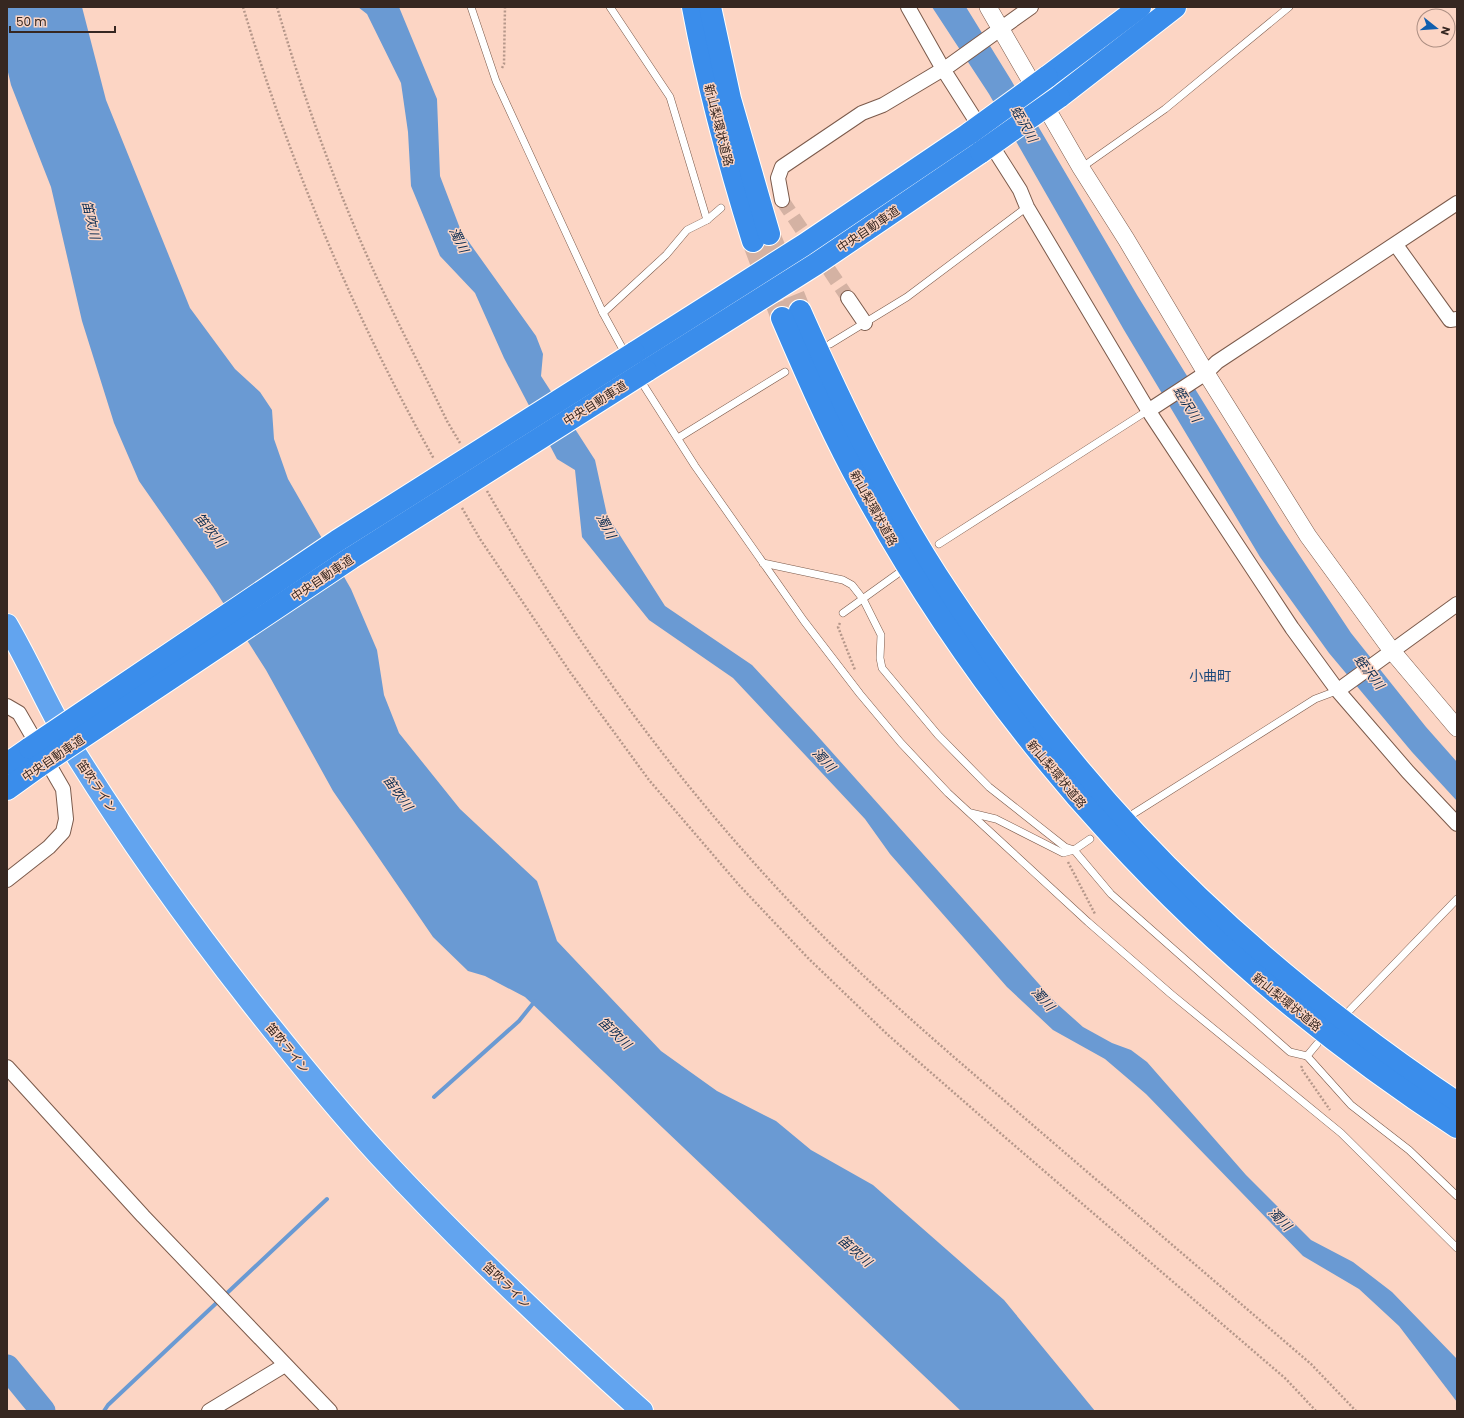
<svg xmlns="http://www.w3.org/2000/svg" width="1464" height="1418" viewBox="0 0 1464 1418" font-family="Poppins,'Noto Sans JP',sans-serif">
<rect width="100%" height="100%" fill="#fcd5c4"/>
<g fill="#6a9ad3">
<polygon points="7,7 82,7 106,100 190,308 235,369 260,392 272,410 274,439 288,479 351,589 377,650 384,695 399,733 460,809 537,881 557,941 661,1051 717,1091 776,1121 811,1150 873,1185 1004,1300 1095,1411 961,1411 525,997 485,976 468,971 433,937 333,791 266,670 213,587 139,481 114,423 82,321 51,187 11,85 7,68"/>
<polygon points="358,7 399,7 437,99 440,176 461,231 536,336 543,354 541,376 595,460 607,515 665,606 752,665 814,732 1055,1002 1083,1027 1112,1043 1131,1050 1147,1062 1246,1175 1311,1240 1353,1262 1392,1292 1457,1359 1457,1402 1399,1326 1359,1289 1303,1256 1146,1094 1105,1059 1053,1030 1007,987 890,854 865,819 733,678 649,620 582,537 575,470 557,459 504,358 475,293 440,256 411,186 408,132 401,83 367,14"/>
<polygon points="932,7 966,7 1011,80 1137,295 1278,523 1351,633 1426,727 1457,762 1457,801 1412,752 1329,653 1260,557 1124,330 989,94"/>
</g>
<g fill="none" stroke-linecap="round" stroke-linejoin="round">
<g stroke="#6a9ad3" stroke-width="4">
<polyline points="434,1097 519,1021 535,1001"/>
<polyline points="104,1411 108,1405 327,1199"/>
</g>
<polyline stroke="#6a9ad3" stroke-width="25" points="7,1367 43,1411"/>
<polyline stroke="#d4b2a3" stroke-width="14" stroke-dasharray="14 7" stroke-linecap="butt" points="782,200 848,298"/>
<g stroke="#d4b2a3" stroke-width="22" stroke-dasharray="22 11" stroke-linecap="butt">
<polyline points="769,234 800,311"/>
<polyline points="753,241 782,318"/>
</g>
<g stroke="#7b5a4b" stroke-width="8">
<g id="service">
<polyline points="471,7 496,81 603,313 626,355"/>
<polyline points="610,7 670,97 707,220"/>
<polyline points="1081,168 1165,109 1289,7"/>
<polyline points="603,313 666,255 687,230 707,220 721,208"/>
<polyline points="830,344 907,297 1027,207"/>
<polyline points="639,378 695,466 804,621 860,694 901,743 948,793 1088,922 1171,994 1341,1133 1457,1248"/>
<polyline points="678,438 785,372"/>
<polyline points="939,544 1150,409"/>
<polyline points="763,563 843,580 852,585 863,599 881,635 880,658 882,668 938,735 989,787 1065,847 1074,850 1111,894 1290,1052 1307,1056 1317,1044"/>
<polyline points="843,613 900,572"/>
<polyline points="971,813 996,819 1063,853 1074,850 1090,839"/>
<polyline points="1133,814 1315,699 1339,690"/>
<polyline points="1350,1010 1457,899"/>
<polyline points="1307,1056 1351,1105 1409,1150 1457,1196"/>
</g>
</g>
<g stroke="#7b5a4b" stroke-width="16">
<g id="minor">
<polyline points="908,7 943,69 1020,190 1027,207 1148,410 1292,628 1338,691 1408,772 1457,824"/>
<polyline points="782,200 778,178 782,167 862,113 883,105 950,65 1031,7"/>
<polyline points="1396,245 1450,320 1457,319"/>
<polyline points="848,298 865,323"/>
<polyline points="1154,407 1206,373 1217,362 1457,203"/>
<polyline points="1344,686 1457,604"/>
<polyline points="7,706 19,713 63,789 66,819 63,832 49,847 7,880"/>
<polyline points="7,1067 143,1216 330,1411"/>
<polyline points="209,1411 285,1365"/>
</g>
</g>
<g stroke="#7b5a4b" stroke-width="18">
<polyline id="tertiary" points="988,7 1081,168 1126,239 1206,373 1308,536 1392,651 1457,728"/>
</g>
<g stroke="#fff" stroke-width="24">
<path id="trunk" d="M7,625C32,668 51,714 77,756C130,841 189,923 251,1002C292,1054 334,1106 379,1155C462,1245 551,1329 642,1411"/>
</g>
<g stroke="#fff" stroke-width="24">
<g id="motorway">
<path d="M693,7C708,87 729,164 753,241"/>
<polyline points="710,7 730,99 769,234"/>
<polyline points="1047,77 1140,7"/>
<polyline points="1059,97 1175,7"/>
<path d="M800,311C843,408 890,506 949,594C1005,678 1067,760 1136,834C1231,936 1341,1025 1457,1103"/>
<path d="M782,318C804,369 826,420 852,469C995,738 1202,961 1457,1127"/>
<polyline points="634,353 804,245 970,133"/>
<polyline points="646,371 816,264 981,152"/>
<polyline points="7,764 30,748"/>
<polyline points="7,789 39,766"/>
</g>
</g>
<g stroke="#b5978a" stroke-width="2.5" stroke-dasharray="2 2" stroke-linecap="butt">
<path d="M243,7C290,163 354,317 434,459"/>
<path d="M277,7C302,92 332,177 368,258C392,313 421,367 447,421L460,443"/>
<polyline points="502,68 504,64 505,7"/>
<path d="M487,491C578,649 687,797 814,927C883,998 960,1062 1035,1127C1127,1206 1219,1285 1311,1364L1356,1411"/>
<polyline points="462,508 480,539 570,672 649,780 739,885 808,958 888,1035 1007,1139 1286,1379 1316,1411"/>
<polyline points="840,623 838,627 855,670"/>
<polyline points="1068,862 1095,914"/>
<polyline points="1302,1066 1301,1068 1330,1110"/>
</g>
<use href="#service" stroke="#fff" stroke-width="7"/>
<use href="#minor" stroke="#fff" stroke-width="14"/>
<use href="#tertiary" stroke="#fff" stroke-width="17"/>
<use href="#trunk" stroke="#62a4ef" stroke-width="22"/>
<use href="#motorway" stroke="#3a8deb" stroke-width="22"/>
<g stroke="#fff" stroke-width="24" stroke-linecap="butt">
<g id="motorway-bridge">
<polyline points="970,133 1047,77"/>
<polyline points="981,152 1059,97"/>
<polyline points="30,748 337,541 634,353"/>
<polyline points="39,766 351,558 646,371"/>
</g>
</g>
<use href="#motorway-bridge" stroke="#3a8deb" stroke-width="22"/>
</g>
<g text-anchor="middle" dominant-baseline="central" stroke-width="3" stroke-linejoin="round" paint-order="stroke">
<g font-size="12" fill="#362721" stroke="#fcd5c4">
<text transform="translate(719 125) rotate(76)">新山梨環状道路</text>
<text transform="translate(868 229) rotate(-34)">中央自動車道</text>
<text transform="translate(595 403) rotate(-32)">中央自動車道</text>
<text transform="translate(874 508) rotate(61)">新山梨環状道路</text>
<text transform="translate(322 578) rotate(-34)">中央自動車道</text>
<text transform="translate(53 758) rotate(-34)">中央自動車道</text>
<text transform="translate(1057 774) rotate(50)">新山梨環状道路</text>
<text transform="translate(97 786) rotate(56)">笛吹ライン</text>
<text transform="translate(1287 1002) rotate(39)">新山梨環状道路</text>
<text transform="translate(288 1048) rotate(51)">笛吹ライン</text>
<text transform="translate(507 1285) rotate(44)">笛吹ライン</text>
</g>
<g font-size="13" font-style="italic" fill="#0b2d52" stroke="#fcd5c4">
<text transform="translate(1024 124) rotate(60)">蛭沢川</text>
<text transform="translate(91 220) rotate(77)">笛吹川</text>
<text transform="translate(459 240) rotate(64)">濁川</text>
<text transform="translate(1187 404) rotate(58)">蛭沢川</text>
<text transform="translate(606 526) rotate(62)">濁川</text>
<text transform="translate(210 530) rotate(51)">笛吹川</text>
<text transform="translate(1369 672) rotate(52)">蛭沢川</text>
<text transform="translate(824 760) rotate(47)">濁川</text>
<text transform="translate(398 793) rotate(54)">笛吹川</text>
<text transform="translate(1043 999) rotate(48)">濁川</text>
<text transform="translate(615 1033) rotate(44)">笛吹川</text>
<text transform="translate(1280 1219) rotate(45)">濁川</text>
<text transform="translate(855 1251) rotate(41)">笛吹川</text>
</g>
<g font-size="14" fill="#1a487b" stroke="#fcd5c4">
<text x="1210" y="676">小曲町</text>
</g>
</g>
<rect width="1464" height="1418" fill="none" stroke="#362721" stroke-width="16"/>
<g transform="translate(1436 28) rotate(107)"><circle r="19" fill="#fcd5c4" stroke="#ad8f83"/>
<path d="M0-3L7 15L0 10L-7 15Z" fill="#115fae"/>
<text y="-6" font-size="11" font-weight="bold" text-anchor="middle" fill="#362721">N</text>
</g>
<path d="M10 26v6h105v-6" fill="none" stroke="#362721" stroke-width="2"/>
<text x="16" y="26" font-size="12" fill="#362721" stroke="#fcd5c4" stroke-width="3" paint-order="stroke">50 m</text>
</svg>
